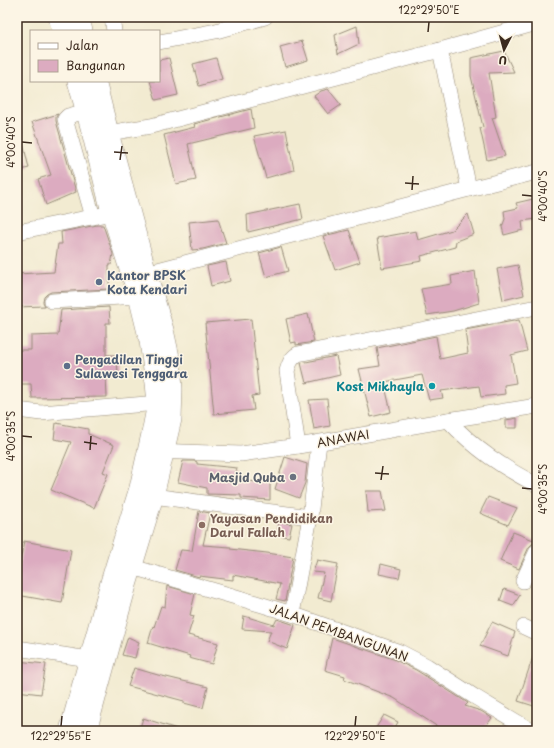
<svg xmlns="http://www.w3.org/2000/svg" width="554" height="748" viewBox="0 0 554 748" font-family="'Playpen Sans',sans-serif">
<rect width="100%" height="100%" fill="#fcf5e5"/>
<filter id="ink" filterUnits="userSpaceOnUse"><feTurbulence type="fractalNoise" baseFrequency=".025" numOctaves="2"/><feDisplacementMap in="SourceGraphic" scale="8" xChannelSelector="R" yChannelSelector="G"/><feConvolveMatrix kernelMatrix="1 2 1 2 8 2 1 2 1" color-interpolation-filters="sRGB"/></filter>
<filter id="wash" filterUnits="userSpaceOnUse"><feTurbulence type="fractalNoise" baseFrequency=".012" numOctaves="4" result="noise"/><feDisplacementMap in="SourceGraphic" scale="16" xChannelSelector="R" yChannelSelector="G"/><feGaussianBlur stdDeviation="0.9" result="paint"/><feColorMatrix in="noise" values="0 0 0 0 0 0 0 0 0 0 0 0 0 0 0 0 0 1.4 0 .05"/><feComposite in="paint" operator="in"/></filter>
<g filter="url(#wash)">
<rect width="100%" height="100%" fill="#f2ebd1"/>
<g id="blocks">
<g fill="#dcabc0">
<polygon points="357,26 359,44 338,54 335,35"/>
<polygon points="302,41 308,60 285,67 280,47"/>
<polygon points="504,51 514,72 489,73 496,117 492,118 505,156 487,160 480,128 483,127 471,76 471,58"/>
<polygon points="169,58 178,95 156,100 150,81 159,81 159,60"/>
<polygon points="216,58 222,79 199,86 193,64"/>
<polygon points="328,89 341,105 328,114 314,96 321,91"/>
<polygon points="251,109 254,128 188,144 196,180 176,184 164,135 195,127 194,124"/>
<polygon points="58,114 56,117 56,121 76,192 46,205 38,179 51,175 32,122"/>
<polygon points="286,130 294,170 266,178 254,136"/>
<polygon points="17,135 21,135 29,168 17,171"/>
<polygon points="533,199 537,214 537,219 522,221 523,230 504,235 502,227 505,219 504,211 518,208 516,203"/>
<polygon points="300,204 303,219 248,232 247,215"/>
<polygon points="468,214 474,234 456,241 455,247 421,256 422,261 382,268 377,238 416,231 418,240 452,230"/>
<polygon points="218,219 226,243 203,249 192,250 189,222"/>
<polygon points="97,225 103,225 113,254 111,265 109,265 109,289 51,292 47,294 44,297 43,302 45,306 17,307 17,274 54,272 58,244 62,244 61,232"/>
<polygon points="349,230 360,262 335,270 323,236"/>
<polygon points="281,247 288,271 266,277 259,253"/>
<polygon points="226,262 230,281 211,286 207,266"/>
<polygon points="518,265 524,295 503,300 497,269"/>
<polygon points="475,271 479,303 453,311 427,315 421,289 452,284 451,276"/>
<polygon points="109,307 110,323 106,323 106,355 117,355 118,377 106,377 107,397 32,398 31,384 17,384 17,350 31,350 31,336 58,335 61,310"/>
<polygon points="308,314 314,342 296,345 296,342 291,343 286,319"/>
<polygon points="251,319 259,395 252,396 254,410 214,414 205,323"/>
<polygon points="519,320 527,351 511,355 516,383 504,385 505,394 481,397 479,386 441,391 443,398 429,400 422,375 384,382 391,412 371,417 359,369 380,366 377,348 436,336 440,359 468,353 465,330"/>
<polygon points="336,356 340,375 306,383 301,363"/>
<polygon points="327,399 330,426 314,429 309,400"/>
<polygon points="517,418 517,428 506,428 506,420"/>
<polygon points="56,423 88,429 88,434 114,445 103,472 108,474 94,508 51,490 71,442 54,439"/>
<polygon points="285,457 307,464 305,483 299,498 275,489"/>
<polygon points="183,461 195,461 197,462 197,464 237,468 235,480 270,483 270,500 241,498 241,495 207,494 207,488 178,482"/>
<polygon points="366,491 382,491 386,511 368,512"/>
<polygon points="488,497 517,508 508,525 480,513"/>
<polygon points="199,511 210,513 203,545 230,547 230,549 267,553 293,557 285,601 276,599 280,584 233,575 233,580 199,576 199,577 175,570 181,550 192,551"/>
<polygon points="279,522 292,524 289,537 277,535"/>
<polygon points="513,532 536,541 532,544 529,547 519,569 500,561"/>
<polygon points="24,541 71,550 62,603 17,595 17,579"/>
<polygon points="317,560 338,564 331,601 318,598 324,573 313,572"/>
<polygon points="381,564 401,569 399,578 379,574"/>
<polygon points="167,586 195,594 190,615 194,616 188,635 218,643 212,664 189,658 190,656 148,643 153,626 154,627 161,606 165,607"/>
<polygon points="504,589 520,595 513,606 500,601"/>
<polygon points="244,616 274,625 277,619 295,625 287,649 267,641 271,631 242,629"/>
<polygon points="492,622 515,632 508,656 480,646"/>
<polygon points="128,637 139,642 135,658 122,655"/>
<polygon points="332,638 393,659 416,670 468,703 465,706 481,711 492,718 482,731 444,731 394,698 344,679 345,676 325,670"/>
<polygon points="535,651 537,651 537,707 518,701"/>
<polygon points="17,661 46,664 41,694 17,691"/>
<polygon points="134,668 158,675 208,687 203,708 184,703 184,701 128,686"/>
<polygon points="384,715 398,722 393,731 374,731"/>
<polygon points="143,718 177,729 177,731 139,731"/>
</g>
</g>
</g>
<g filter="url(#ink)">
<use href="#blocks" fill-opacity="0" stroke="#968a78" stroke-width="1"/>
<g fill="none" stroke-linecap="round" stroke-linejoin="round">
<g stroke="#968a78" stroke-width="16">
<g id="minor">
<polyline points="112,17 114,31"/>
<polyline points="159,42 216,31 265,17"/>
<polyline points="440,50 469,189"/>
<polyline points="87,111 68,116 65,119 93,217"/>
<polyline points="108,133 151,126 440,50 537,23"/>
<polyline points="17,232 102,215"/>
<polyline points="146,273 469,189 537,172"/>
<polyline points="52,301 139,296"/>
<polyline points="17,410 41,413 158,403"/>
<path d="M448,420C475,449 502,467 537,485"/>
<path d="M298,446L287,371C289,364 291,358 298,354L537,307"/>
<polyline points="153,451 241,454 298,446 448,420 537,406"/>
<polyline points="153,496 310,517 292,614"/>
<polyline points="310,517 319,443"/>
<polyline points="132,567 236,597 292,614 400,652 427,666 475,697 532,731"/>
<polyline points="523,581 537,551"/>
<polyline points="524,627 537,633"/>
<polyline points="17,648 89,659"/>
</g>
</g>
<g stroke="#968a78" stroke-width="22">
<g id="highway">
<polyline points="59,17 63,31"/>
<polyline points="78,17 82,31"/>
<polyline points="70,731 112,579 140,488 152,434 158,403 156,383 150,341 139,296 129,266 112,212 91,127 78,81"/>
<polyline points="86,731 126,585 153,496 171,419 172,389 170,362 163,330 146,273 108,133 95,81"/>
</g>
</g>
<use href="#minor" stroke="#fff" stroke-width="15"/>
<use href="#highway" stroke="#fff" stroke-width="21"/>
</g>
</g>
<path fill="none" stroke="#3b2a1e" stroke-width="1.5" d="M428,32L429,22M22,142L32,143M114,152L128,153M120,160L122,146M405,183L419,184M412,190L413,176M522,195L532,196M22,436L32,437M84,442L97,444M90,450L91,436M375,473L389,474M381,480L383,466M522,488L532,489M61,726L62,716M355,726L356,716"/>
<g fill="#5c6f8a" stroke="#fcf5e5" stroke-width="1.5">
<circle cx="99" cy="282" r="4"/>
<circle cx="67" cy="366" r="4"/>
</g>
<circle fill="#0f9aa8" stroke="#fcf5e5" stroke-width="1.5" cx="432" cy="386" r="4"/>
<circle fill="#6b7280" stroke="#fcf5e5" stroke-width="1.5" cx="293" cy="477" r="4"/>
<circle fill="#8d6e63" stroke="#fcf5e5" stroke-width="1.5" cx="202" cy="525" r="4"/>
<g text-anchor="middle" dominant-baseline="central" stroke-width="3" stroke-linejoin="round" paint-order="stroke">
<g font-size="12" font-weight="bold" fill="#4e5e75" stroke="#fcf5e5" text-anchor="start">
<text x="107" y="275">Kantor BPSK<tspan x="107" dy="14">Kota Kendari</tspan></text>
<text x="75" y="359">Pengadilan Tinggi<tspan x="75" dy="14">Sulawesi Tenggara</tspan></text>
</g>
<g font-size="12" font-weight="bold" fill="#0d838f" stroke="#fcf5e5" text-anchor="end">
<text x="424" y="386">Kost Mikhayla</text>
</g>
<g font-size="12" fill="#3b2a1e" stroke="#fcf5e5">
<text transform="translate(343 438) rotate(-10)">ANAWAI</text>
<text transform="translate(339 632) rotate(20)">JALAN PEMBANGUNAN</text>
</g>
<g font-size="12" font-weight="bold" fill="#5b616d" stroke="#fcf5e5" text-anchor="end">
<text x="285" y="477">Masjid Quba</text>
</g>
<g font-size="12" font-weight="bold" fill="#785e54" stroke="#fcf5e5" text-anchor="start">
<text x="210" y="518">Yayasan Pendidikan<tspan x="210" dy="14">Darul Fallah</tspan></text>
</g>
</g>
<rect width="554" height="748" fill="none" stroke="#fcf5e5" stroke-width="44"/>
<rect x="30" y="30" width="130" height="52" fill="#fcf5e5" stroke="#afa495"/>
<rect x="38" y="43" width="20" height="6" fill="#ffffff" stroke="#afa495"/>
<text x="66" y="50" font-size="12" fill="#3b2a1e">Jalan</text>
<rect x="38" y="60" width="20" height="12" fill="#dcabc0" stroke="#afa495"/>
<text x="66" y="70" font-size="12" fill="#3b2a1e">Bangunan</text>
<g transform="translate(504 50) rotate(186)" stroke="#fcf5e5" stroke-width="3" paint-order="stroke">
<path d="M0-3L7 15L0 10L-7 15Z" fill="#3b2a1e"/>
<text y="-6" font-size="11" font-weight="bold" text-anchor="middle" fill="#3b2a1e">U</text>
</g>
<rect x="22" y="22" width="510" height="704" fill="none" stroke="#3b2a1e" stroke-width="1.5"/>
<g font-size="10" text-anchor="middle" fill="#3b2a1e">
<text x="429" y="14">122°29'50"E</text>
<text transform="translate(11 142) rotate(-90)" y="4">4°00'40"S</text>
<text transform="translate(543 196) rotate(-90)" y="4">4°00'40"S</text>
<text transform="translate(11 436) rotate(-90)" y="4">4°00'35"S</text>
<text transform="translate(543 489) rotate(-90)" y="4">4°00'35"S</text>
<text x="61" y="740">122°29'55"E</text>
<text x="355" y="740">122°29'50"E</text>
</g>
</svg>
